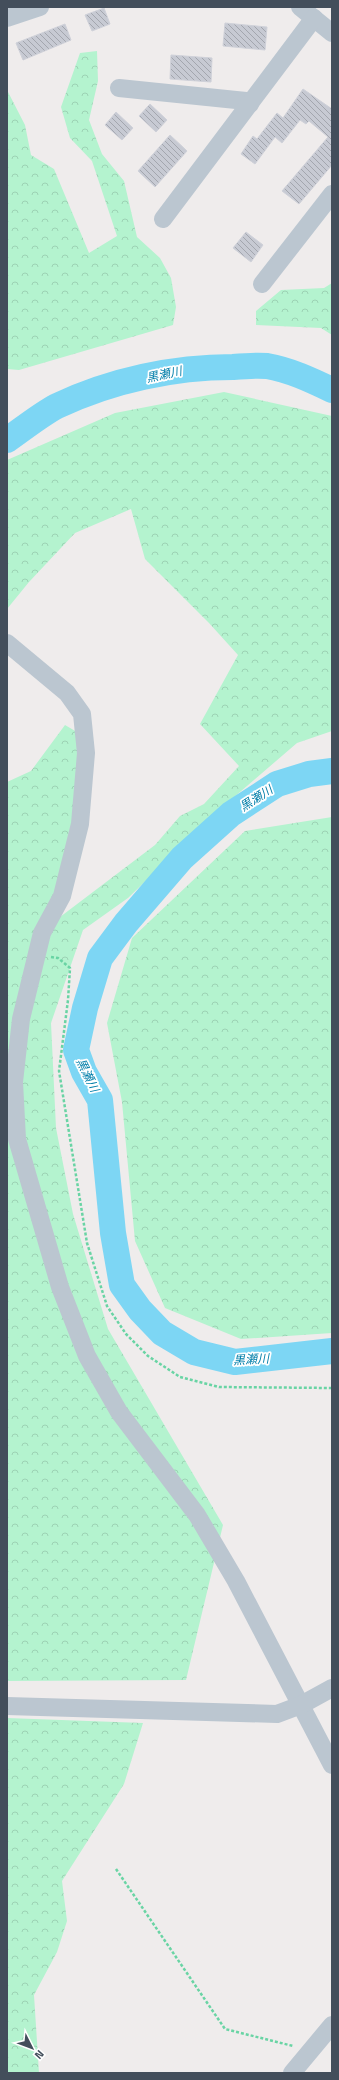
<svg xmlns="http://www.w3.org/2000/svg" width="339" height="2080" viewBox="0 0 339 2080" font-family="'Titillium Web','Noto Sans JP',sans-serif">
<defs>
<pattern id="forest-crowns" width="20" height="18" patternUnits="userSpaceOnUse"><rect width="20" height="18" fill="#b4f3cf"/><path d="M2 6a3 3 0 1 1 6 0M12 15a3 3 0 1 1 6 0" fill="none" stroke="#9cd2b4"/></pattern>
<pattern id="building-back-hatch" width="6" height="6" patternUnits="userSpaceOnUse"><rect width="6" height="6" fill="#c7cad3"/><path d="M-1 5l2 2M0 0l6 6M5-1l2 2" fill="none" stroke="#a3a6ae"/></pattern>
</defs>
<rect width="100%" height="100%" fill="#efecec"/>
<g fill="url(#forest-crowns)">
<polygon points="97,51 98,81 89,120 102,154 124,181 137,237 160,258 171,278 176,307 173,325 19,370 7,369 7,90 25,125 31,155 54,169 89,253 117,236 92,161 70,138 61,107 80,53"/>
<polygon points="332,283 332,335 321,328 256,325 256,311 281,290 324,288"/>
<polygon points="224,392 332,416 332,731 297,743 219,810 128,898 83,930 51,1023 56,1128 73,1214 108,1329 223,1525 186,1680 7,1681 7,782 31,771 65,725 94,742 60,917 155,845 180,816 204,804 239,766 200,724 238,655 209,623 145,559 131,509 75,533 29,582 7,609 7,460 115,413"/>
<polygon points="332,817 332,1333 241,1339 165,1308 135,1241 122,1102 107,1023 132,938 245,831"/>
<polygon points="7,1718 143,1723 124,1784 62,1881 67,1921 57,1952 34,1995 39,2073 7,2073"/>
</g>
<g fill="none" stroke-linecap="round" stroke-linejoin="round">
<g stroke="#7dd6f4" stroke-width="26">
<path d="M7,440C23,429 40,415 57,406C112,380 174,367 233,367C244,366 256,365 267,366C290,370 311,380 332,390"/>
<polyline points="332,771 309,774 277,784 231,814 182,858 126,923 100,958 85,1008 76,1050 84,1072 100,1100 113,1233 122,1285 140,1310 162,1333 194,1352 235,1362 332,1351"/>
</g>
</g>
<g fill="url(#building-back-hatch)" stroke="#cfd1d9">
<polygon points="104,8 110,24 92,31 85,15"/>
<polygon points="225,23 267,27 265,50 223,46"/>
<polygon points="65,24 71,40 23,60 16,43"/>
<polygon points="171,55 212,58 211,82 170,79"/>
<polygon points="303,89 332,109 332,165 299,204 282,191 328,137 309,121 306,124 300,120 282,143 275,137 255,164 241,154 253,136 257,139 277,113 283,118"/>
<polygon points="150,104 167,120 156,132 139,116"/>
<polygon points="116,112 133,128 122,140 105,125"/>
<polygon points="170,135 187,151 155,187 138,171"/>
<polygon points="246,232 263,245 251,262 233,248"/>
</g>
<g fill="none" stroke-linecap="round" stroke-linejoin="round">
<g stroke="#69d4a4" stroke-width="2.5" stroke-dasharray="3 2" stroke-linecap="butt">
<polyline points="51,957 58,958 70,968 68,1000 59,1071 87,1243 107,1306 126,1334 148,1356 180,1377 219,1387 332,1388"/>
<polyline points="116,1869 225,2029 293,2046"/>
</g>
<g stroke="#bbc6d0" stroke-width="18">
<polyline points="300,7 332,33"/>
<polyline points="7,18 40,7"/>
<polyline points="119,88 246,101 250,104"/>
<polyline points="163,219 314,18"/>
<polyline points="262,284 332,194"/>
<polyline points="7,643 67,693 82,714 86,753 80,824 62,896 42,933 21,1019 14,1082 17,1139 60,1287 87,1356 119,1412 197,1515 236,1581 332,1765"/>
<polyline points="7,1706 277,1714 301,1705 332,1688"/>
<polyline points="292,2073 332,2025"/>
</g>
</g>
<g text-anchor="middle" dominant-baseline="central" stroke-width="3.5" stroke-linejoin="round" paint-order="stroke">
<g font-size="12" font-style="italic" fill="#017ea9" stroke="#fff">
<text transform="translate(164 374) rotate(-12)">黒瀬川</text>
<text transform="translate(256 798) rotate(-33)">黒瀬川</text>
<text transform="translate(88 1075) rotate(64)">黒瀬川</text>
<text transform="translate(251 1359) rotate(-3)">黒瀬川</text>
</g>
</g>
<rect width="339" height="2080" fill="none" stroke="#434e5b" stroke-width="16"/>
<g transform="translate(32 2048) rotate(132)" stroke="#ffffff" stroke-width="3" paint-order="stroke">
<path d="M0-3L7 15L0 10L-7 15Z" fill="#434e5b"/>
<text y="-6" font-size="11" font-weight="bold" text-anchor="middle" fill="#434e5b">N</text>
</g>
</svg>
